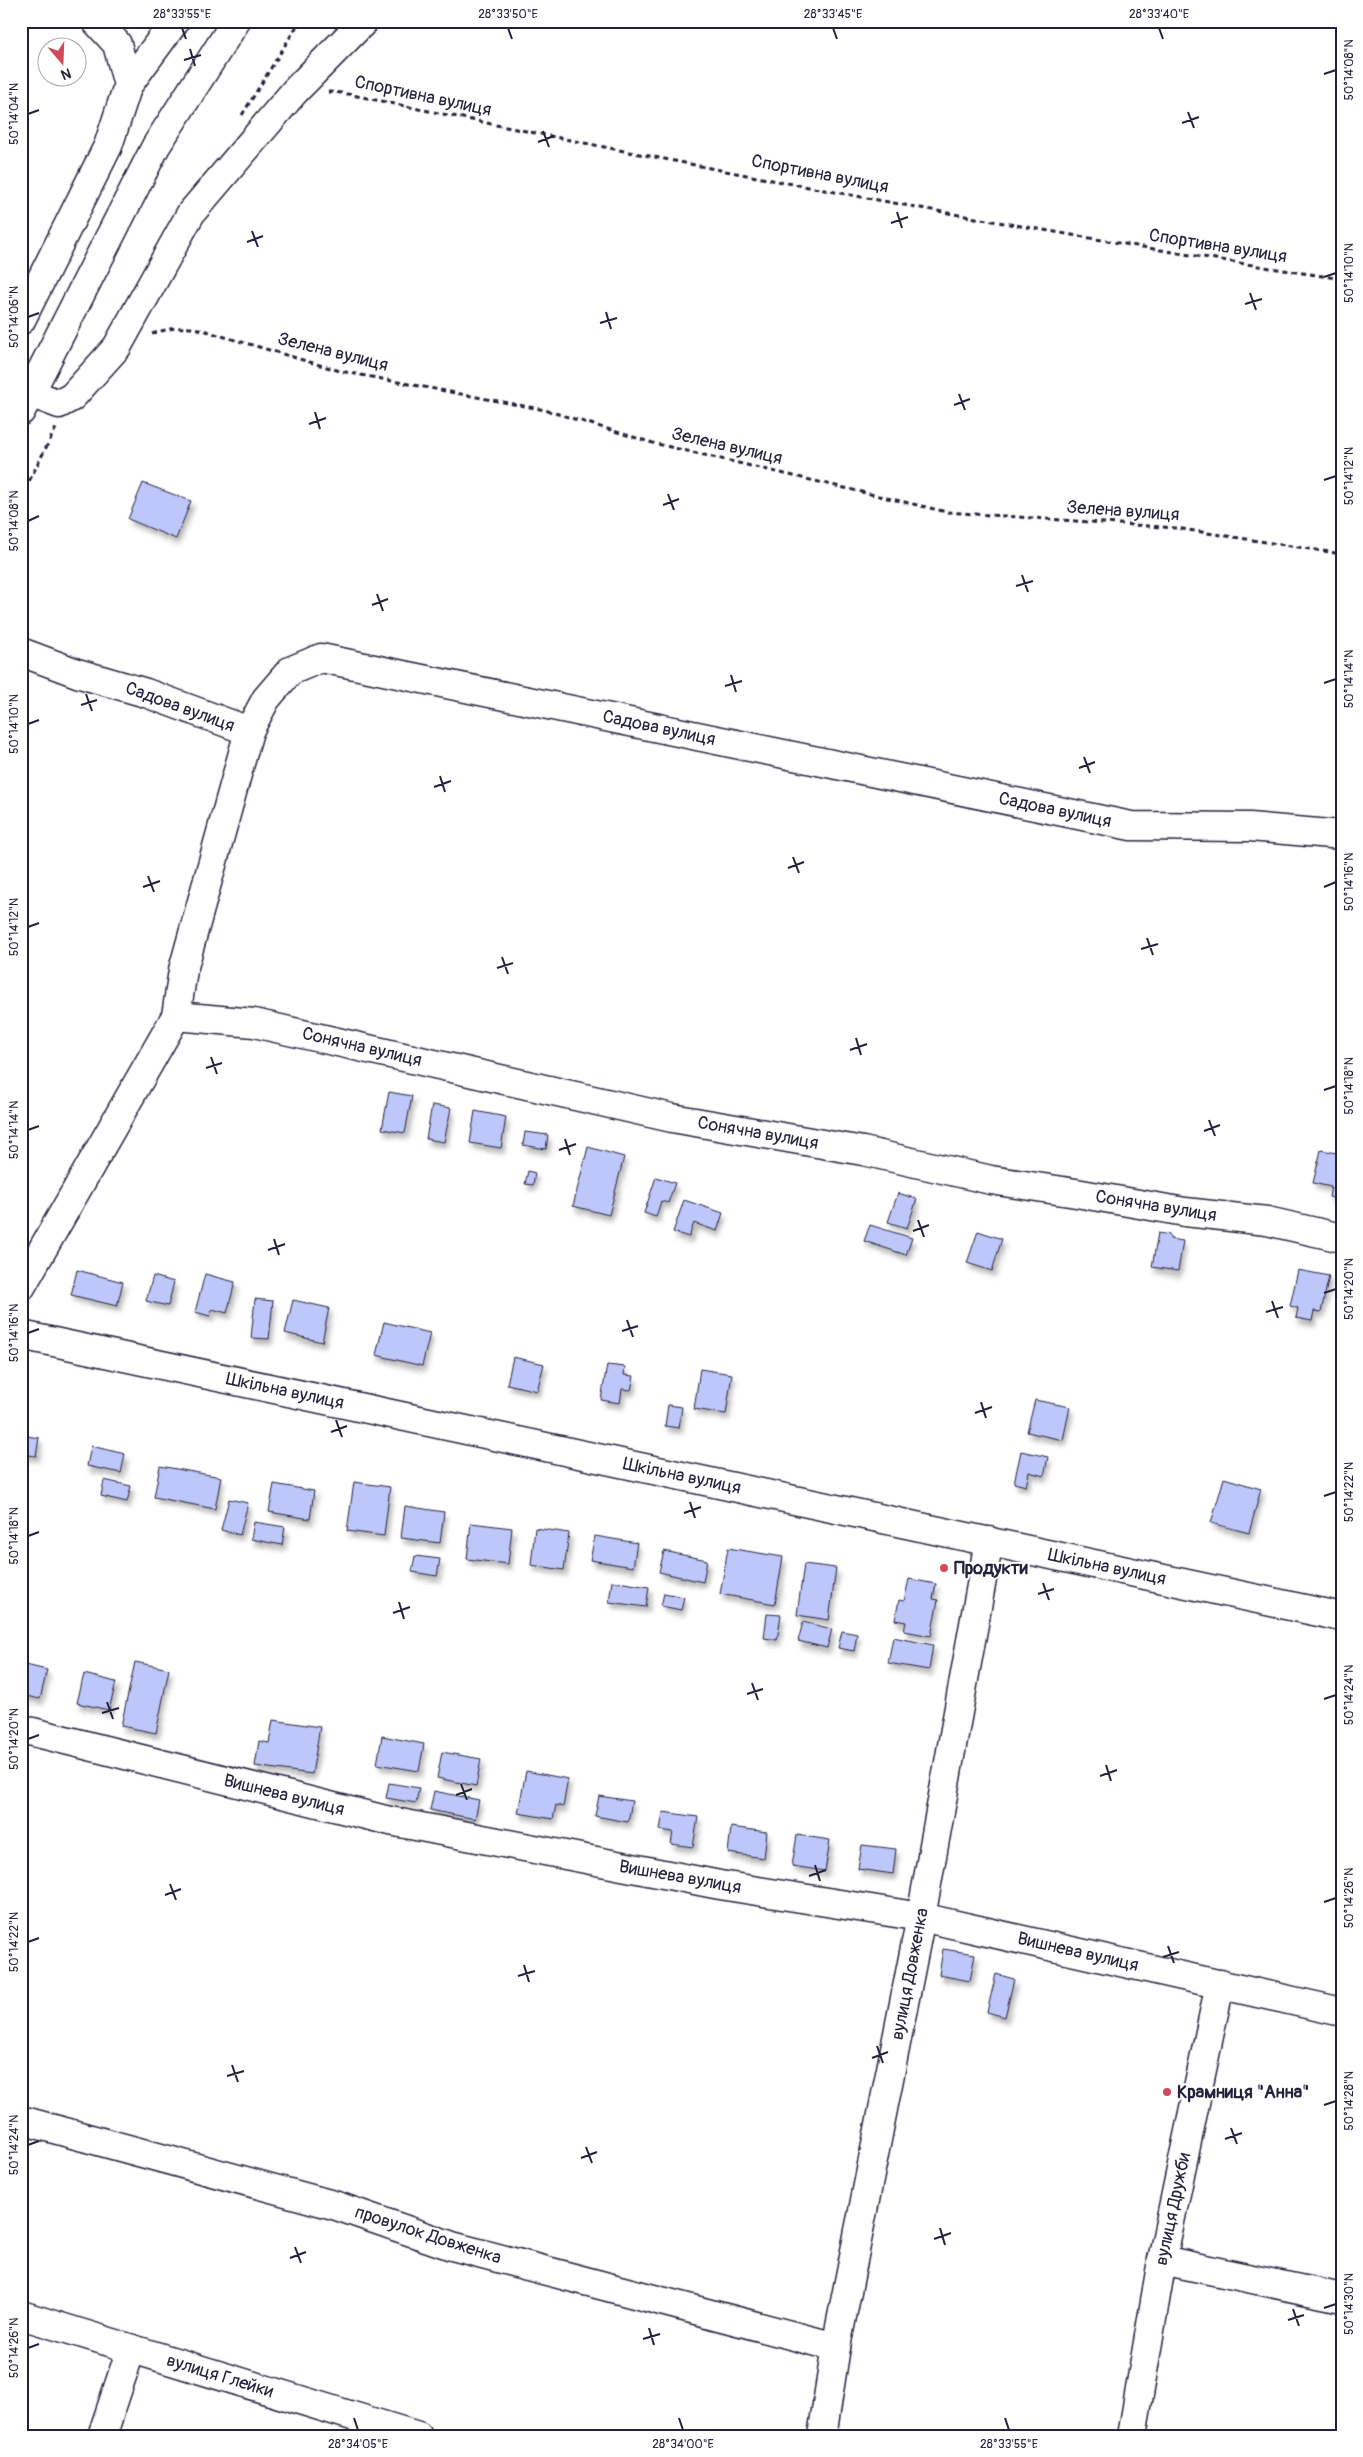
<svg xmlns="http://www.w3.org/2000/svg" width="1363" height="2457" viewBox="0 0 1363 2457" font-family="Pangolin,sans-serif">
<defs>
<filter id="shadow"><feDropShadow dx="3" dy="5.5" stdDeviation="2.5" flood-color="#0004"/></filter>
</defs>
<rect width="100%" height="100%" fill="#fff"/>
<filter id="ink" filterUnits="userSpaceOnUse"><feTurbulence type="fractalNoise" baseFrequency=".02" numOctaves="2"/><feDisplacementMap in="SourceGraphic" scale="10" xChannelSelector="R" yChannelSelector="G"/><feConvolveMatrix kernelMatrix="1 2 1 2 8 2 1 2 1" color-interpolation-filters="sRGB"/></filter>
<g filter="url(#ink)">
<g fill="#bec7f9" stroke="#22223b" filter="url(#shadow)">
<polygon points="143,483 191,501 176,539 128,519"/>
<polygon points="389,1092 412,1096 405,1133 382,1129"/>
<polygon points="432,1105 451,1108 444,1142 426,1139"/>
<polygon points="475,1111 506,1117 501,1148 470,1143"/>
<polygon points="525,1132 548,1135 546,1149 523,1145"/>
<polygon points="588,1147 624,1157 609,1215 573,1206"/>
<polygon points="1321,1150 1342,1154 1342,1200 1329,1197 1331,1187 1313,1183"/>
<polygon points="528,1171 535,1173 533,1185 525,1184"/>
<polygon points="656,1177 675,1183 668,1203 661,1201 656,1217 644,1213"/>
<polygon points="898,1193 917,1199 907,1228 888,1222"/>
<polygon points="684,1200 723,1213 717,1231 694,1223 689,1237 673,1232"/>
<polygon points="870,1225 912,1238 906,1255 864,1241"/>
<polygon points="978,1231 1002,1239 992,1271 967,1263"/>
<polygon points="1158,1233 1170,1235 1170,1239 1183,1241 1178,1271 1152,1267"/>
<polygon points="77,1270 123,1282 117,1306 71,1295"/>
<polygon points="1298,1270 1329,1276 1321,1312 1314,1311 1312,1321 1296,1318 1298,1308 1290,1306"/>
<polygon points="205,1274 235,1282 227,1313 212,1309 210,1316 195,1312"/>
<polygon points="153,1276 174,1282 168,1306 146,1301"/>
<polygon points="255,1299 273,1301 269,1339 251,1338"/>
<polygon points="293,1300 329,1308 322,1342 285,1333"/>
<polygon points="384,1322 430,1333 422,1366 376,1355"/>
<polygon points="513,1357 544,1364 537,1391 507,1384"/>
<polygon points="607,1365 625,1367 624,1375 634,1376 631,1390 622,1389 620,1403 601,1400"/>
<polygon points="700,1369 732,1374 726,1414 694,1409"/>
<polygon points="1035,1400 1070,1407 1063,1440 1027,1432"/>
<polygon points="668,1405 682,1407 679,1428 665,1426"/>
<polygon points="21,1435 39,1438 36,1456 21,1454"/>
<polygon points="91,1446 125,1454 121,1473 87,1466"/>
<polygon points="1021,1451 1048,1457 1044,1476 1029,1472 1026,1486 1014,1483"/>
<polygon points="160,1466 221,1477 215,1509 154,1497"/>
<polygon points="1224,1478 1261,1489 1249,1533 1211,1523"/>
<polygon points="104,1480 131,1486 127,1502 101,1496"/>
<polygon points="354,1482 390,1487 384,1536 347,1531"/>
<polygon points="274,1484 314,1491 310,1519 269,1512"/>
<polygon points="229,1499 248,1503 240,1535 221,1530"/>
<polygon points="405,1506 444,1512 440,1543 401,1538"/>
<polygon points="254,1522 285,1527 282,1545 251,1539"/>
<polygon points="471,1523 512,1528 508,1564 467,1559"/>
<polygon points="535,1528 569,1533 564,1570 531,1565"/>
<polygon points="595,1536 637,1543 633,1567 590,1560"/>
<polygon points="728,1548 783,1557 775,1604 720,1594"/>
<polygon points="664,1551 707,1560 703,1582 659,1572"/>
<polygon points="415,1556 440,1559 437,1576 412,1572"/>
<polygon points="804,1564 836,1568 829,1620 797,1615"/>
<polygon points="909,1579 936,1584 933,1599 938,1600 931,1636 904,1631 906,1622 895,1620 899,1600 904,1601"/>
<polygon points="612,1581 649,1587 646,1607 609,1602"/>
<polygon points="664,1593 684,1597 681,1610 661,1606"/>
<polygon points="767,1614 781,1615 777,1640 764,1638"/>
<polygon points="803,1622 832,1629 827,1648 798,1641"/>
<polygon points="842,1631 857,1634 854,1651 838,1648"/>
<polygon points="893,1637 933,1645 929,1670 888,1663"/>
<polygon points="135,1662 169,1669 156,1733 121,1726"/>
<polygon points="21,1664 47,1670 40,1699 21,1695"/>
<polygon points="84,1674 116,1682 109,1710 77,1703"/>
<polygon points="273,1720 320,1727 312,1774 255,1766 259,1741 269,1743"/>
<polygon points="382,1736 424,1744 419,1771 377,1764"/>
<polygon points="442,1752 481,1759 476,1786 437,1778"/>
<polygon points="526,1771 568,1779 563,1807 556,1805 553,1819 518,1813"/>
<polygon points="389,1783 419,1788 416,1803 386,1798"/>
<polygon points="434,1791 479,1800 475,1819 430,1810"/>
<polygon points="599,1796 632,1801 628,1822 595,1816"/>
<polygon points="663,1812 698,1817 693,1847 671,1844 673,1832 660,1830"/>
<polygon points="731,1827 767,1832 764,1858 728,1853"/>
<polygon points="797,1835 830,1840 825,1871 792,1866"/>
<polygon points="862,1845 896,1849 893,1874 858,1869"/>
<polygon points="943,1949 975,1954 970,1981 939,1975"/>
<polygon points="996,1974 1014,1979 1005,2017 987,2012"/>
</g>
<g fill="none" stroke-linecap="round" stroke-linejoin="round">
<g stroke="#22223b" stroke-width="31">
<g id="minor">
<polyline points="96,21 117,44 128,85"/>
<polyline points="21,320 108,146 128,85 175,21"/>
<polyline points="30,393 59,404 72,397 117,347 191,213 295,91 364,21"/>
<polyline points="21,652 77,673 146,693 249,731 266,699 290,671 321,658 1131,826 1250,827 1342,835"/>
<polyline points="176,1016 254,1023 672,1118 863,1151 991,1180 1076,1193 1185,1212 1267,1221 1342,1238"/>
<polyline points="21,1287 176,1016 183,970 249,731"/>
<polyline points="21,1335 1342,1617"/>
<polyline points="21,1729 390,1821 720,1885 921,1917 1342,2012"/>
<polyline points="21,2120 337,2206 452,2246 836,2347"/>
<polyline points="1162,2260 1342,2298"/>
<polyline points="21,2315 418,2436"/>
<polyline points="102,2436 131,2349"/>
<polyline points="822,2436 836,2347 921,1917 989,1541"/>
<polyline points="1132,2436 1162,2260 1220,1984"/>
</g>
</g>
<g stroke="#22223b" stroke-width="31">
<polyline id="major" points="21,411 156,146 236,21"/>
</g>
<g stroke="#22223b" stroke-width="3" stroke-dasharray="5 4" stroke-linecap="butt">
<path d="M328,92L343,93C674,163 1007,228 1342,279"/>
<polyline points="242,115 300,21"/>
<path d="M152,334C174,326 193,325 215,334L340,371L545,410L653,443L947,512L1176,528L1342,554"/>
<polyline points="21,497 57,426"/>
</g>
<use href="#minor" stroke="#fff" stroke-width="28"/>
<use href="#major" stroke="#fff" stroke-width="28"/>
</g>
</g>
<path fill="none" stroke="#22223b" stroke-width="2" d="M182,28L186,39M508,28L512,39M833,28L837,39M1159,28L1163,39M190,49L195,66M184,60L201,55M1324,74L1336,70M1188,112L1194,128M28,114L39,110M1182,123L1199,117M543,131L549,147M538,142L554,136M897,212L902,228M891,223L908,217M252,231L258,247M247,242L263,236M1324,277L1336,273M1250,293L1256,310M1245,304L1262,299M606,312L611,329M28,317L39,313M600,323L617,318M959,394L965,410M954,405L970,399M315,412L320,429M309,424L326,418M1324,480L1336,476M668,494L674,510M663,505L679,499M28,521L39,516M1022,575L1028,592M1016,586L1033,581M377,594L383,611M372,605L388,599M731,675L736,692M1324,683L1336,679M725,686L742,681M86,694L92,711M81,705L97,700M28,724L39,720M1084,757L1090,773M1079,768L1095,762M440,776L445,792M434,787L451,781M793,857L799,873M788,868L804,862M148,876L154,892M143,887L160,881M1324,887L1336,882M28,927L39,923M1147,938L1153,955M1141,949L1158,944M502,957L508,974M497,968L513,963M856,1038L861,1055M850,1050L867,1044M211,1057L217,1074M206,1068L222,1063M1324,1090L1336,1086M1209,1120L1215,1136M28,1130L39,1126M1204,1131L1220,1125M565,1139L570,1155M559,1150L576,1144M918,1220L924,1237M913,1231L929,1225M274,1239L279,1255M268,1250L285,1244M1324,1293L1336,1289M1272,1301L1278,1318M1266,1312L1283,1307M627,1320L633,1337M622,1331L638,1326M28,1333L39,1329M981,1402L986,1418M975,1413L992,1407M336,1420L342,1437M331,1432L347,1426M1324,1496L1336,1492M690,1502L695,1518M684,1513L701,1507M28,1536L39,1532M1043,1583L1049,1600M1038,1594L1054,1589M399,1602L404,1619M393,1613L410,1607M752,1683L758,1700M747,1694L763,1689M1324,1699L1336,1695M107,1702L113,1719M102,1713L119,1708M28,1739L39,1735M1106,1765L1111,1781M1100,1776L1117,1770M461,1784L467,1800M456,1795L472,1789M815,1865L820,1881M809,1876L826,1870M170,1884L176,1900M165,1895L181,1889M1324,1902L1336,1898M28,1942L39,1938M1168,1946L1174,1963M1163,1957L1179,1952M524,1965L529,1982M518,1976L535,1971M877,2046L883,2063M872,2058L888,2052M232,2065L238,2082M227,2076L244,2071M1324,2105L1336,2101M1231,2128L1237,2144M1225,2139L1242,2133M28,2145L39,2141M586,2147L592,2163M581,2158L597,2152M940,2228L945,2245M934,2239L951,2233M295,2247L301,2263M290,2258L306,2252M1324,2308L1336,2304M1293,2309L1299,2326M1288,2320L1304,2315M649,2328L654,2345M643,2339L660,2334M28,2348L39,2344M354,2418L358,2430M679,2418L683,2430M1005,2418L1009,2430"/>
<g fill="#d1495b" stroke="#fff" stroke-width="2">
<circle cx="944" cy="1568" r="5"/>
<circle cx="1167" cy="2092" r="5"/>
</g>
<g text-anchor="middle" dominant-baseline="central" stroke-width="4" stroke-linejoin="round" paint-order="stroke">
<g font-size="18" fill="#22223b" stroke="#fff">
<text transform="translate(423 96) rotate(12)">Спортивна вулиця</text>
<text transform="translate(820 174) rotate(11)">Спортивна вулиця</text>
<text transform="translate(1218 246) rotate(9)">Спортивна вулиця</text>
<text transform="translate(333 352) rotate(14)">Зелена вулиця</text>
<text transform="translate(727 446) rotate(13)">Зелена вулиця</text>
<text transform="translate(1123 511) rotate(4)">Зелена вулиця</text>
<text transform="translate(180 707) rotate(20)">Садова вулиця</text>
<text transform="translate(659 728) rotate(12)">Садова вулиця</text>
<text transform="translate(1055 810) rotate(12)">Садова вулиця</text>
<text transform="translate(362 1047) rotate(13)">Сонячна вулиця</text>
<text transform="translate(758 1133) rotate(10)">Сонячна вулиця</text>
<text transform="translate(1156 1206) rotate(9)">Сонячна вулиця</text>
<text transform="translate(285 1391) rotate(12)">Шкільна вулиця</text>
<text transform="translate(682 1476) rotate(12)">Шкільна вулиця</text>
<text transform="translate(1107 1567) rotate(12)">Шкільна вулиця</text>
<text transform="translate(284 1795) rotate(14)">Вишнева вулиця</text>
<text transform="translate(680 1877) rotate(10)">Вишнева вулиця</text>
<text transform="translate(1078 1952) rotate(13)">Вишнева вулиця</text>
<text transform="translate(910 1974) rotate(-79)">вулиця Довженка</text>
<text transform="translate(1173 2209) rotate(-78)">вулиця Дружби</text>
<text transform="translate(428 2235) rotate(18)">провулок Довженка</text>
<text transform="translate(220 2376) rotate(17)">вулиця Глейки</text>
</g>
<g font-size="18" font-weight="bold" fill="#22223b" stroke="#fff" text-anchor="start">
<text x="954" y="1568">Продукти</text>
<text x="1177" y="2092">Крамниця "Анна"</text>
</g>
</g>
<rect width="1363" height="2457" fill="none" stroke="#fff" stroke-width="55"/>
<g transform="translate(62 62) rotate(161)"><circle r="24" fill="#ffffff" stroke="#a7a7b1"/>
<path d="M0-4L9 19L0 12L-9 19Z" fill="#d1495b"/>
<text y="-8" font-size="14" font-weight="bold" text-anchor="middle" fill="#22223b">N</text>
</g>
<rect x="28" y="28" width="1308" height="2402" fill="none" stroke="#22223b" stroke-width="2"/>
<g font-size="12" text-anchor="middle" fill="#22223b">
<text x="182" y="18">28°33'55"E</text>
<text x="508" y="18">28°33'50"E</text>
<text x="833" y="18">28°33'45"E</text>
<text x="1159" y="18">28°33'40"E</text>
<text transform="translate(1349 70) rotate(-90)" y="4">50°14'08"N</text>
<text transform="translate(14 114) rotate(-90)" y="4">50°14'04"N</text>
<text transform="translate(1349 273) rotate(-90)" y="4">50°14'10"N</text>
<text transform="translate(14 317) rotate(-90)" y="4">50°14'06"N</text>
<text transform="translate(1349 476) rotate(-90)" y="4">50°14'12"N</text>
<text transform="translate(14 521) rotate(-90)" y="4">50°14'08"N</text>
<text transform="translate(1349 679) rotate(-90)" y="4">50°14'14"N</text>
<text transform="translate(14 724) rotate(-90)" y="4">50°14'10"N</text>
<text transform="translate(1349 882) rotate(-90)" y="4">50°14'16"N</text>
<text transform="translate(14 927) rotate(-90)" y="4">50°14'12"N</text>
<text transform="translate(1349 1086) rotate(-90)" y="4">50°14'18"N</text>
<text transform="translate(14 1130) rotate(-90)" y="4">50°14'14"N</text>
<text transform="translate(1349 1289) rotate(-90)" y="4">50°14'20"N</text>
<text transform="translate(14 1333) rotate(-90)" y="4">50°14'16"N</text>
<text transform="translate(1349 1492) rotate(-90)" y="4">50°14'22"N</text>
<text transform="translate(14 1536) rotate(-90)" y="4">50°14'18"N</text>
<text transform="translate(1349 1695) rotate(-90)" y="4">50°14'24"N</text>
<text transform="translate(14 1739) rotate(-90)" y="4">50°14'20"N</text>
<text transform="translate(1349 1898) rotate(-90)" y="4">50°14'26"N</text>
<text transform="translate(14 1942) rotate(-90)" y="4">50°14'22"N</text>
<text transform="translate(1349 2101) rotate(-90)" y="4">50°14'28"N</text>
<text transform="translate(14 2145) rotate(-90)" y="4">50°14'24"N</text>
<text transform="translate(1349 2304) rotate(-90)" y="4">50°14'30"N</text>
<text transform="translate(14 2348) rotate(-90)" y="4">50°14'26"N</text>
<text x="358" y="2448">28°34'05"E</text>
<text x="683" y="2448">28°34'00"E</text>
<text x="1009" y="2448">28°33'55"E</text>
</g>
</svg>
